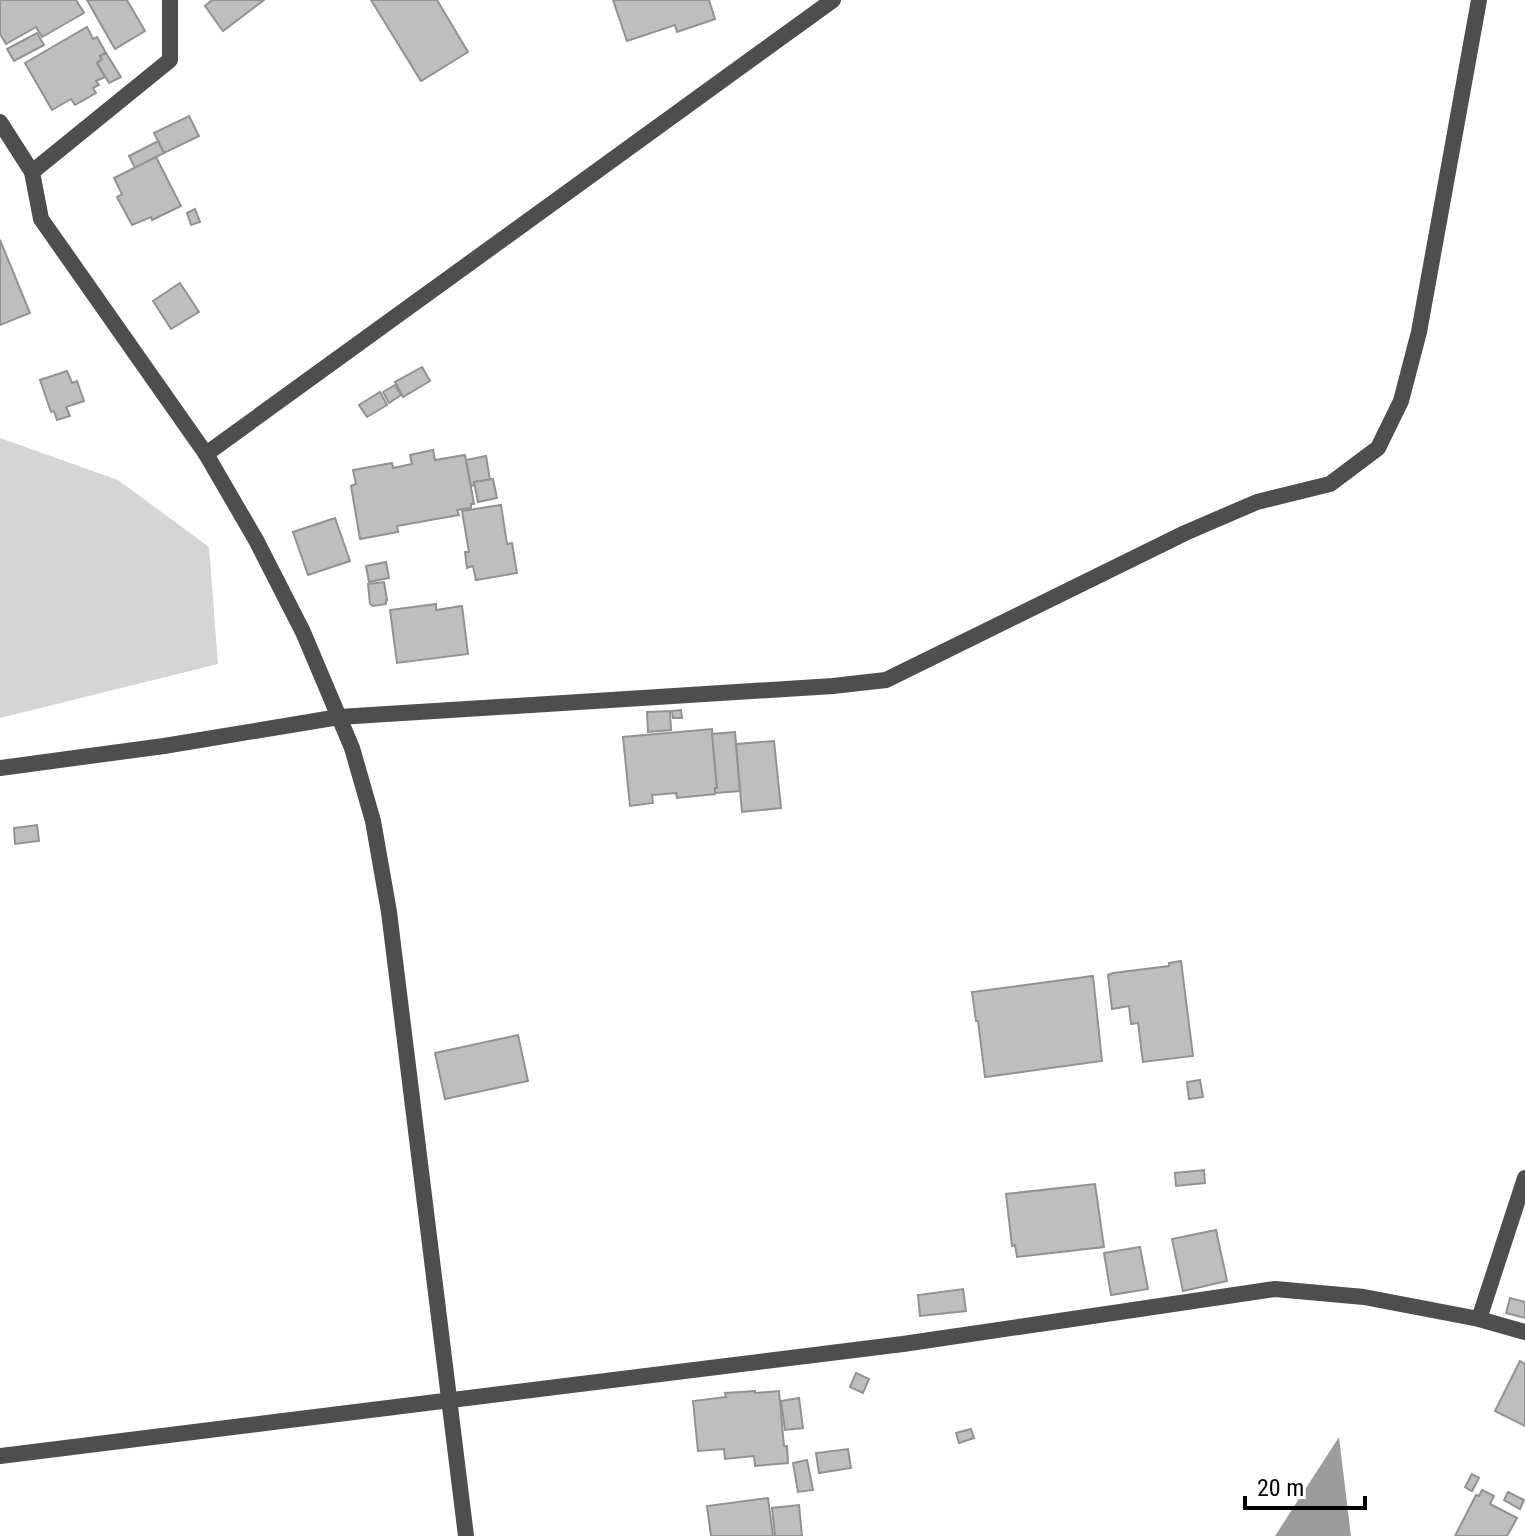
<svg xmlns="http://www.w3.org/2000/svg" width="1525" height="1536" viewBox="0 0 1525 1536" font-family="'Roboto Condensed',sans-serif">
<rect width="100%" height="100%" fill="#fff"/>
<polygon fill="#d5d5d5" points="0,438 118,480 209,547 218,664 0,718"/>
<polygon fill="#9c9c9c" points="1339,1437 1351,1536 1275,1536"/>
<g fill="#bebebe" stroke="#929292" stroke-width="2">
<polygon points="0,0 76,0 84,13 42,37 36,27 6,44 0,34"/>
<polygon points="87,0 127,0 145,31 115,49"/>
<polygon points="264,0 223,31 205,6 212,0"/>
<polygon points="371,0 437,0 468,52 421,81"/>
<polygon points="613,0 709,0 715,19 677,32 675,25 627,41"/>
<polygon points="87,27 93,39 97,37 106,53 100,56 102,59 97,63 105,77 96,81 99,85 93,88 96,93 75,105 71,99 52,110 25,63"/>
<polygon points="37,33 44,45 14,61 7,49"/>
<polygon points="106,53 121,77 109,83 97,63 102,59 100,56"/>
<polygon points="189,116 199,136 164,153 154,133"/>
<polygon points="158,141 164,153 135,168 129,156"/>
<polygon points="156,157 181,206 152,220 151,217 132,225 117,197 122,194 114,178"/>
<polygon points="195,209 200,222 191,225 187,213"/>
<polygon points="0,240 30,313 0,325"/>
<polygon points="180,283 199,312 171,329 153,301"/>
<polygon points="422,367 430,381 403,397 395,382"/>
<polygon points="67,371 72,383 77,381 84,401 66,407 70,416 57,420 54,411 51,412 40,380"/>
<polygon points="395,385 401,395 389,403 383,392"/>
<polygon points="380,392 387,405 367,417 359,405"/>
<polygon points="433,450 435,460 465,455 474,504 471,504 471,508 457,510 459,515 397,526 398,532 360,539 351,486 356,484 353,470 392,463 393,468 412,464 410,455"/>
<polygon points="486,456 490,480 474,482 475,485 471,486 466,460"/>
<polygon points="493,479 497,498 478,502 474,482"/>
<polygon points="501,505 507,544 512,543 517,573 476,580 473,566 467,568 465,552 469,552 462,511"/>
<polygon points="335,518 350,561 308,575 293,532"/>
<polygon points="386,562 389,578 369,582 366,566"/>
<polygon points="384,582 387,600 386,600 386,604 373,606 370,604 368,584"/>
<polygon points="436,604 436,610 462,606 468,654 397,663 390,610"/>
<polygon points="681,710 682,718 673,718 672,711"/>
<polygon points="670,711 671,730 648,732 647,712"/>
<polygon points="712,729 717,788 715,788 715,794 677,798 676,793 652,795 653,803 630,806 623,737"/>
<polygon points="735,732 740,791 715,793 715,788 717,788 712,734"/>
<polygon points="774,741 781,808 742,812 736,744"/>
<polygon points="37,825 39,841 15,844 14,828"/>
<polygon points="1181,961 1193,1056 1143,1062 1138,1023 1131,1024 1129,1006 1112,1009 1108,975 1113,973 1169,966 1169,963"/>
<polygon points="1093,976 1102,1061 985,1077 978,1021 976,1021 972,992"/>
<polygon points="518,1035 528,1081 445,1099 435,1053"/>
<polygon points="1200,1080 1203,1097 1189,1099 1187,1082"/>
<polygon points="1204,1170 1205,1183 1176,1186 1175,1173"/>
<polygon points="1095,1184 1104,1247 1017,1257 1015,1245 1012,1246 1006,1194"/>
<polygon points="1216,1230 1227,1281 1183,1291 1172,1239"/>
<polygon points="1140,1247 1148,1289 1111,1295 1104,1253"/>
<polygon points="963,1289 966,1311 920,1316 918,1295"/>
<polygon points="1510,1298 1525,1302 1525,1318 1506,1313"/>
<polygon points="1520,1361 1525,1364 1525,1426 1495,1411"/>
<polygon points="856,1373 869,1379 863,1393 850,1387"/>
<polygon points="755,1391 755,1393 779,1391 784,1446 787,1446 788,1463 755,1466 754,1456 725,1459 724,1449 698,1451 693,1401 726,1397 725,1393"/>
<polygon points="799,1398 803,1428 785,1430 781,1401"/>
<polygon points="971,1429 974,1438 959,1443 956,1433"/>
<polygon points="848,1449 851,1468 819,1473 816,1453"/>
<polygon points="807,1460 813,1490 798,1492 793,1463"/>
<polygon points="1472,1474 1479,1478 1472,1491 1465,1487"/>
<polygon points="1482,1490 1494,1496 1490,1504 1517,1518 1507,1536 1455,1536 1476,1495 1479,1496"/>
<polygon points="1508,1492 1524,1500 1520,1509 1504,1500"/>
<polygon points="768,1498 773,1536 711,1536 707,1506"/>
<polygon points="799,1505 802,1536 775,1536 772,1508"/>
</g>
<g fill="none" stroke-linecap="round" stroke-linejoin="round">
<g stroke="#4e4e4e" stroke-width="16">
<polyline points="0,122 32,172 41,219 206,454 256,540 303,632 352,748 373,821 389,912 466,1536"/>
<polyline points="32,172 170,60 170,0"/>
<polyline points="206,454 833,0"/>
<polyline points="0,768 164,746 339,717 833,686 886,680 1185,533 1257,502 1330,484 1378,448 1401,401 1419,332 1479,0"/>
<polyline points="1479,1319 1525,1178"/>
<polyline points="0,1456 903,1344 1275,1289 1364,1297 1479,1319 1525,1332"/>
</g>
</g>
<path d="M1245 1496v12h120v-12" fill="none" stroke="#000000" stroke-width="4"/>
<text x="1257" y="1496" font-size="24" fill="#000000" stroke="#ffffff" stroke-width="6" paint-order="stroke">20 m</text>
</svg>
